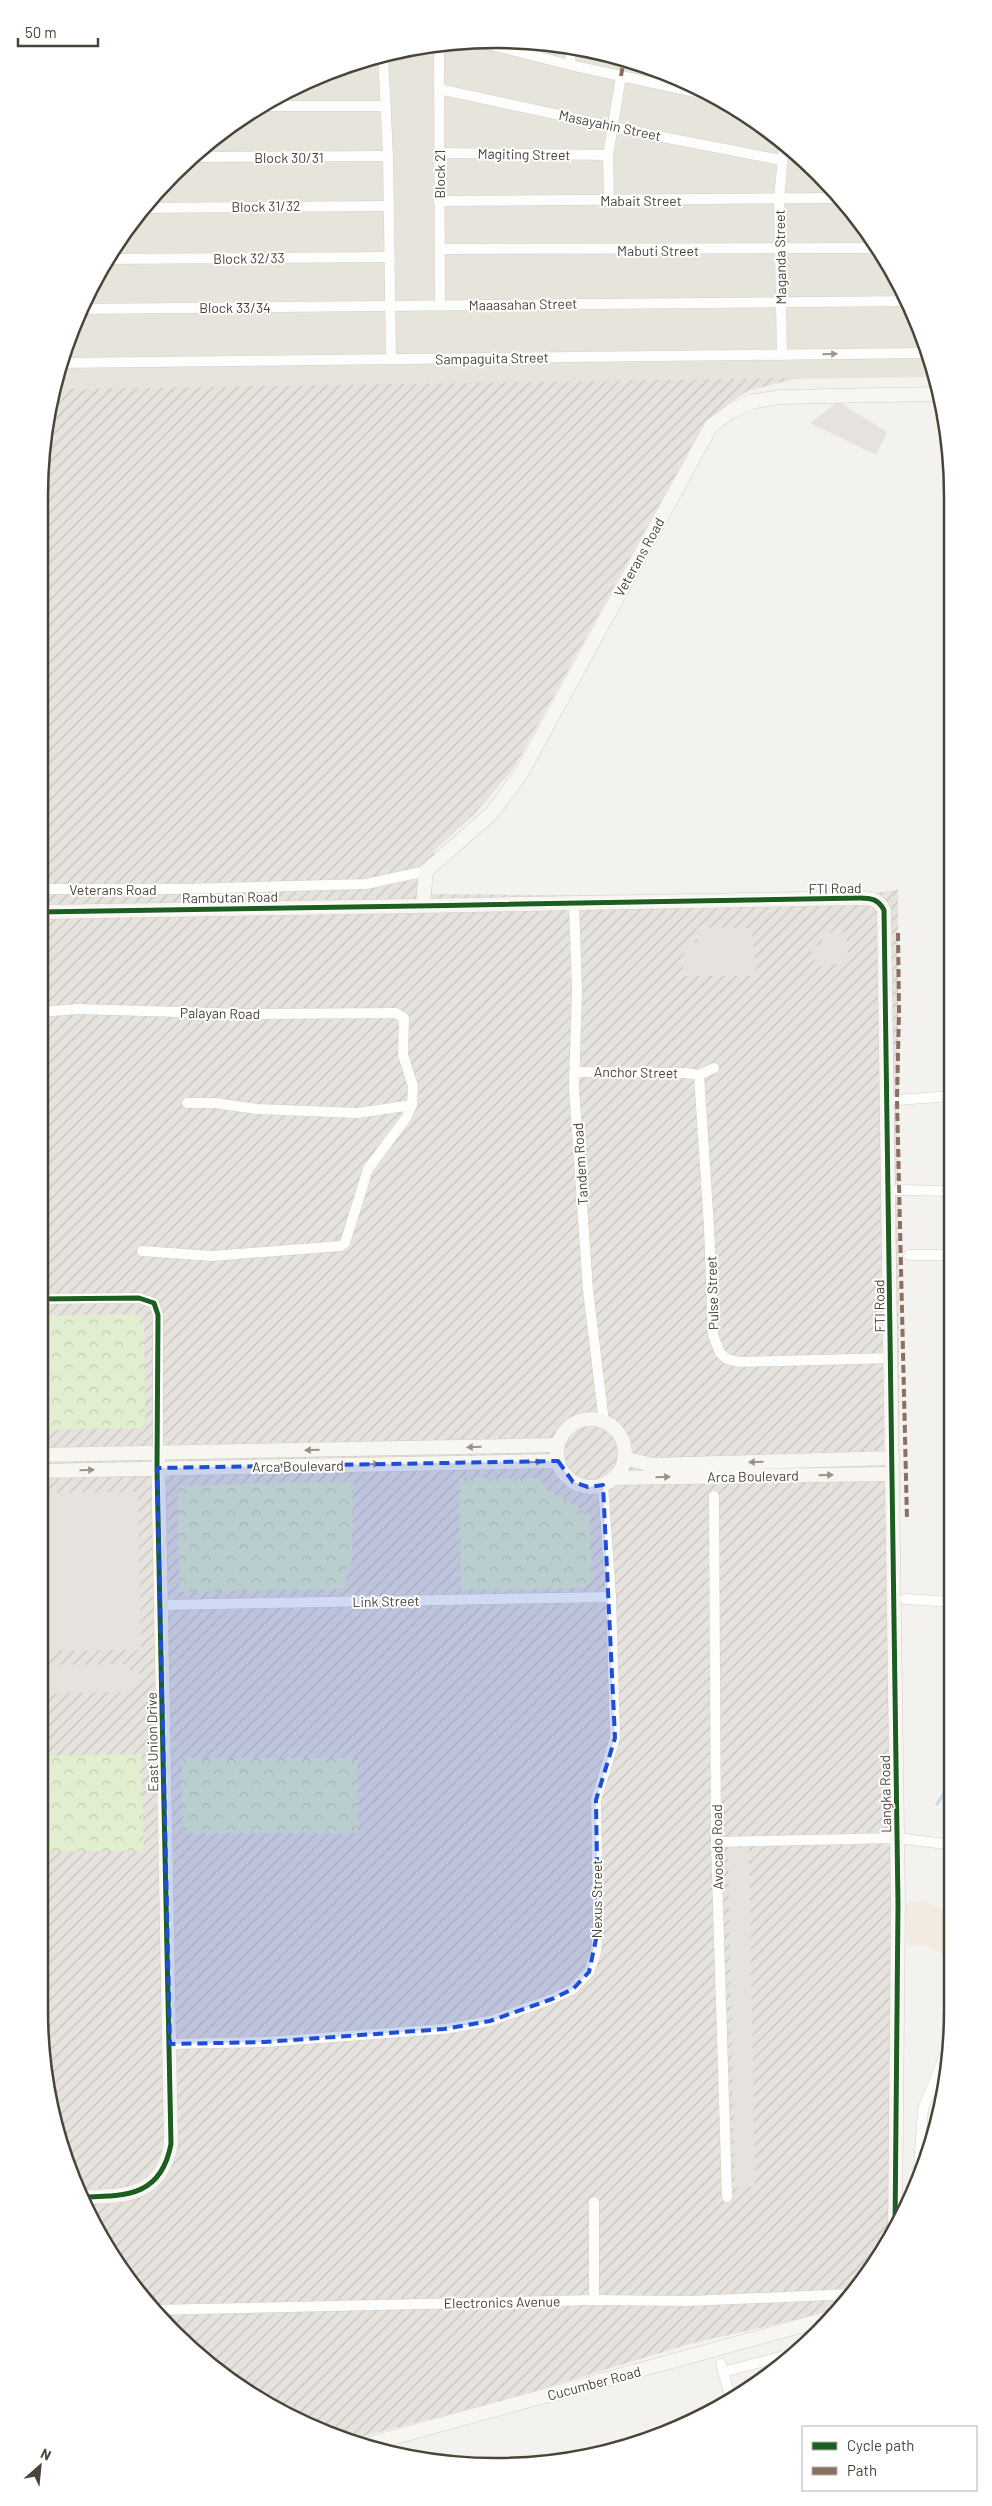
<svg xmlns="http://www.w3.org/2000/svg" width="992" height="2506" viewBox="0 0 992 2506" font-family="Barlow,sans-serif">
<defs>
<pattern id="industrial-furrows" width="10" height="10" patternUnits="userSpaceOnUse" patternTransform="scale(1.25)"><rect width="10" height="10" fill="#e6e2de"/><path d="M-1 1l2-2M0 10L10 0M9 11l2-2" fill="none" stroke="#c7c3bf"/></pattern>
<pattern id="park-crowns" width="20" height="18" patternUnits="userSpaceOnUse" patternTransform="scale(1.25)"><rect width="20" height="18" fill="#e1eecf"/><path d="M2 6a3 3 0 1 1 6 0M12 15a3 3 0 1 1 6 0" fill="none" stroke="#c3cdb2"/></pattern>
</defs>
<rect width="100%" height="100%" fill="#f4f2ee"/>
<polygon fill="#e7e4dc" points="526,40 615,54 750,116 840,195 906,294 931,377 53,389 54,377 86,294 133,217 195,152 268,100 349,63 437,43"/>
<polygon fill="#f3ebdf" points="924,1901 953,1914 953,1959 926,1946 907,1945 905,1902"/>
<polygon fill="url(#industrial-furrows)" points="799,378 747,391 705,421 514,768 476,812 434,851 431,894 772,897 868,894 898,890 901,2220 859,2288 834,2311 693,2343 505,2400 344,2441 268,2406 152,2311 100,2238 63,2157 39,2010 39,496 53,389"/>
<g fill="url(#park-crowns)">
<polygon points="135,1314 144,1322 145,1423 140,1428 39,1430 39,1316"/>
<polygon points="459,1478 538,1478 549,1491 589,1514 593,1579 584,1588 461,1590"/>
<polygon points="353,1481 352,1568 346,1568 346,1589 180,1592 177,1486"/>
<polygon points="141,1754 144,1851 39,1852 39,1756"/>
<polygon points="182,1758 358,1758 358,1833 183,1833"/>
</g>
<g fill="#e6e3df">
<polygon points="838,402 887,432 876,455 810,423"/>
<polygon points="697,927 752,928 756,976 683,976 684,942 698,943"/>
<polygon points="822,932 846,933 848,962 817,967 810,947 822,944"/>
<polygon points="138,1492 141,1650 39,1651 39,1493"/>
<polygon points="129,1664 130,1672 139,1672 139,1683 132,1684 132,1692 39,1693 39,1665"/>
<polygon points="728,1848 749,1848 755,2187 735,2187"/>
</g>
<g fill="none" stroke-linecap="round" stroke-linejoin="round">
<g stroke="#c0ddf1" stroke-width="3">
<polyline points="607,53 609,62"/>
<polyline points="937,1804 953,1780"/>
</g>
<g stroke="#d2d0cb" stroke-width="11">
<g id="street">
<polyline points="476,41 570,65 700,93"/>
<polyline points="439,43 440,306"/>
<polyline points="383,55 388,156 391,359"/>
<polyline points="537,56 538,42"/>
<polyline points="570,65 571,47"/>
<polyline points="439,89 647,134 781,160"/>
<polyline points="259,106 386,106"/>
<polyline points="439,153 608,155"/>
<polyline points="190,157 388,156"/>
<polyline points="609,200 608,155 621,76"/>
<polyline points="439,201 842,198"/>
<polyline points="142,208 389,206"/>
<polyline points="440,249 875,248"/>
<polyline points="107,259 390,257"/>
<polyline points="80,309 908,301"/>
<polyline points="782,355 779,199 784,146"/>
<polyline points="60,363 924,353"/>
<polyline points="39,889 184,889 366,884 426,871"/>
<polyline points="574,905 577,990 574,1088 588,1290 604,1422"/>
<polyline points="39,1012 78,1009 246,1014 396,1013 404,1018 403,1055 413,1086 412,1105 406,1118 368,1169 345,1243 341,1246 212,1256 142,1251"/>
<polyline points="574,1072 685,1073 699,1075"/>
<polyline points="699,1075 709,1227 713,1335 720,1353 727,1359 739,1362 891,1358"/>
<polyline points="699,1075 714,1068"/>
<polyline points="950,1096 951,1070"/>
<polyline points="897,1100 951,1096"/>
<polyline points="187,1103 215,1103 257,1109 358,1113 412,1105"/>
<polyline points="898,1190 951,1191"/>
<polyline points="909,1255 951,1255"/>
<polyline points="39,1299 139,1298 154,1303 158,1315 158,1452"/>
<polyline points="714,1496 716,1842 727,2197"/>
<polyline points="905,1599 952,1602"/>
<polyline points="160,1605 611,1597"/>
<polyline points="716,1842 897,1838 953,1845"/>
<polyline points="170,2044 265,2042 444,2029 490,2021 552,1999 573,1989 589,1972 596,1952 598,1930 596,1800 615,1738 611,1597 603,1485"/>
<polyline points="918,2181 923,2109 949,2045"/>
<polyline points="594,2300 594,2202"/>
<polyline points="151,2310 594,2300 689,2301 853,2294"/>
<polyline points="721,2364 731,2400"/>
<polyline points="723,2372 787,2355"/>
</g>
</g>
<g stroke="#d3cfc5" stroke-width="15">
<g id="secondary">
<polyline points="423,904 426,871 492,813 522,772 711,426 731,411 751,402 779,397 937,394"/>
<path d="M39,912C313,906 586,905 860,898C871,898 878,899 884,910L898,1904L895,2229"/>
<circle cx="591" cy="1453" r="34"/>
<polyline points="39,1455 558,1445"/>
<polyline points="624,1458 652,1465 892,1458"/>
<polyline points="39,1471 558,1461"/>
<polyline points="614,1478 892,1474"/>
<path d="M81,2197C126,2196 161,2197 171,2144L158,1452"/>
<polyline points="362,2446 826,2319"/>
</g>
</g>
<use href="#street" stroke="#fdfdfc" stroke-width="10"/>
<use href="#secondary" stroke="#f7f6f1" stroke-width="14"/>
<g stroke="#8d6e63" stroke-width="4" stroke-dasharray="8 4" stroke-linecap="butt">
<polyline points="621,76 624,59"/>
<polyline points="898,933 899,1011 897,1100 907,1520"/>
</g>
<g stroke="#fff" stroke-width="8">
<g id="cycleway">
<path d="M39,912C313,906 586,905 860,898C871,898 878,899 884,910L898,1904L895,2229"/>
<path d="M39,1299L139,1298L154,1303L158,1315L157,1468L171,2144C161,2197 126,2196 81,2197"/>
</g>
</g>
<use href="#cycleway" stroke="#1b5e20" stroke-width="5"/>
</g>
<defs><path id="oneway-solid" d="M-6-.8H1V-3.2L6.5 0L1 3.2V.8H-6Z" transform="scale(1.25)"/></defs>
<use fill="#9b9791" href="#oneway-solid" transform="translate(830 354) rotate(-1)"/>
<g fill="#98948c">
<use href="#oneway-solid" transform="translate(474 1447) rotate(179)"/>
<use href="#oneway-solid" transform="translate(312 1450) rotate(179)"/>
<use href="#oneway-solid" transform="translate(535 1462) rotate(-1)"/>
<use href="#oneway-solid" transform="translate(756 1462) rotate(178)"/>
<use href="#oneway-solid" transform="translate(372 1464) rotate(-1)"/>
<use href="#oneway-solid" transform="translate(87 1470) rotate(-1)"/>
<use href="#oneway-solid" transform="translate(826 1475) rotate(-1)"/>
<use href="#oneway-solid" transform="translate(663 1477) rotate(-1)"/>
</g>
<path fill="#1d4ed8" fill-opacity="0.2" stroke="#1d4ed8" stroke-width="4" stroke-dasharray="10 6" stroke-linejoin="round" d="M558,1461L573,1482L588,1487L603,1485L615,1738L596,1800L598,1930L589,1972L573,1989L552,1999L490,2021L444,2029L265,2042L170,2044L157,1468Z"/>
<g text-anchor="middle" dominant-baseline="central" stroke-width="4" stroke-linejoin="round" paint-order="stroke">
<g font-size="14" fill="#4b4439" stroke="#fff">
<text transform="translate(610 125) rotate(12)">Masayahin Street</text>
<text transform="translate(524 154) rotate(1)">Magiting Street</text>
<text x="289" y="157">Block 30/31</text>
<text transform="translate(439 174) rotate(-90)">Block 21</text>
<text x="641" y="200">Mabait Street</text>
<text transform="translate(266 206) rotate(-1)">Block 31/32</text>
<text x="658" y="250">Mabuti Street</text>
<text transform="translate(780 257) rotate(-91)">Maganda Street</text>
<text transform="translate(249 258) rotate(-1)">Block 32/33</text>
<text transform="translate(523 304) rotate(-1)">Maaasahan Street</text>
<text x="235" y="307">Block 33/34</text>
<text transform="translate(492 358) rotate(-1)">Sampaguita Street</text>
<text transform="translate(639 557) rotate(-61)">Veterans Road</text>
<text transform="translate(835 888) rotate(-1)">FTI Road</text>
<text x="113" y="889">Veterans Road</text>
<text transform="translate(230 897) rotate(-1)">Rambutan Road</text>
<text transform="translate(220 1013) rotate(1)">Palayan Road</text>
<text transform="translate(636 1072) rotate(1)">Anchor Street</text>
<text transform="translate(580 1164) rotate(-94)">Tandem Road</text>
<text transform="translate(712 1293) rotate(-92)">Pulse Street</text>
<text transform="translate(879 1306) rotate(-91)">FTI Road</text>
<text transform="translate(298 1466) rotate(-1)">Arca Boulevard</text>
<text transform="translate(753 1476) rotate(-1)">Arca Boulevard</text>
<text transform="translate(386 1601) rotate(-1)">Link Street</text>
<text transform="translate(152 1742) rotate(-91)">East Union Drive</text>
<text transform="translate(885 1794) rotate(-91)">Langka Road</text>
<text transform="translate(717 1847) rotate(-91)">Avocado Road</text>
<text transform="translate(596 1899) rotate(-90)">Nexus Street</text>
<text transform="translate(502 2302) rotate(-1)">Electronics Avenue</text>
<text transform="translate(594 2383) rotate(-15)">Cucumber Road</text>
</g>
</g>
<path d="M0 0H992V2506H0ZM496 48H496A448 448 0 0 1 944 496V2010A448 448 0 0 1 496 2458H496A448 448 0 0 1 48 2010V496A448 448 0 0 1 496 48Z" fill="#fff" fill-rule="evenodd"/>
<path fill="none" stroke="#4b4439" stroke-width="2.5" d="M496 48H496A448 448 0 0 1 944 496V2010A448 448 0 0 1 496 2458H496A448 448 0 0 1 48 2010V496A448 448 0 0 1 496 48Z"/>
<rect x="802" y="2426" width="175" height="65" fill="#ffffff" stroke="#b7b4b0"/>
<rect x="812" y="2442" width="25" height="8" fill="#1b5e20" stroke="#b7b4b0"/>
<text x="847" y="2451" font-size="15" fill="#4b4439">Cycle path</text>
<rect x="812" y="2467" width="25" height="8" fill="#8d6e63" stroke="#b7b4b0"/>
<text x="847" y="2476" font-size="15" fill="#4b4439">Path</text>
<g transform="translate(40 2466) rotate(27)" stroke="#ffffff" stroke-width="4" paint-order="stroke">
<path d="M0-4L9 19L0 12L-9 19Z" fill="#4b4439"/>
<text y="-8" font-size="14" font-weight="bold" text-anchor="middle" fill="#4b4439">N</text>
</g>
<path d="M18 38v8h80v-8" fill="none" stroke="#4b4439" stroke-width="2.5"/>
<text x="25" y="38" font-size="15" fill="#4b4439" stroke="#ffffff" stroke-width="4" paint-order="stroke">50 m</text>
</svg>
